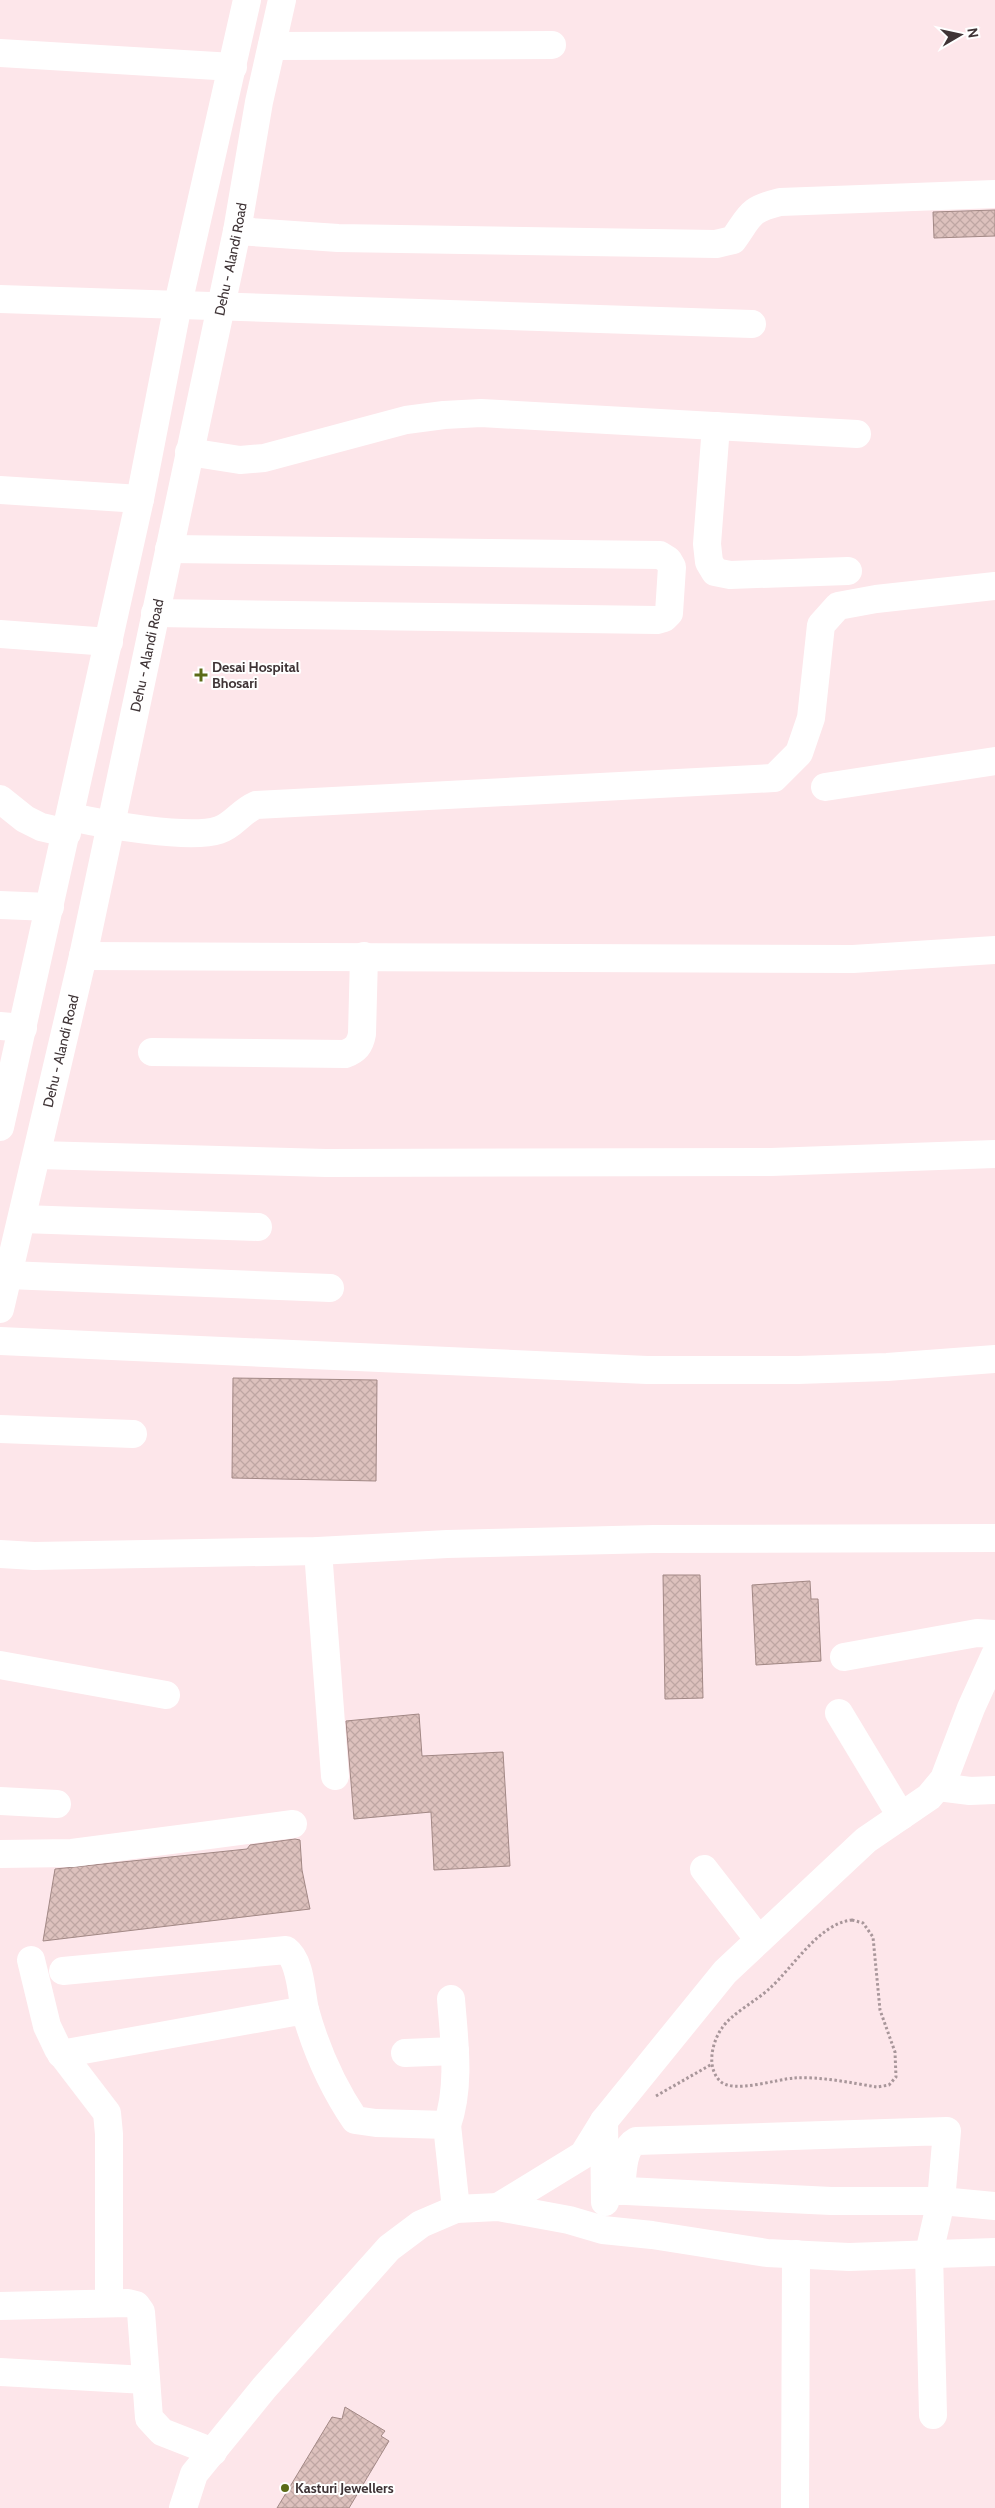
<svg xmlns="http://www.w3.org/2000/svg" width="995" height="2508" viewBox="0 0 995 2508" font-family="Cabin,sans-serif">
<defs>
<pattern id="building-cross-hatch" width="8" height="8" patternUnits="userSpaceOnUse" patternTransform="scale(1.25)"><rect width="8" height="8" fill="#ddc1bd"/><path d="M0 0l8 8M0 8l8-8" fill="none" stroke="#bfa6a3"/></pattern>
</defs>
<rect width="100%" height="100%" fill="#fde6ea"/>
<g fill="url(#building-cross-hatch)" stroke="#a28885">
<polygon points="995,210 995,236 934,238 933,212"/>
<polygon points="233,1378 377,1380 376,1481 232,1478"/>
<polygon points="663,1575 700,1575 703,1698 665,1699"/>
<polygon points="810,1581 811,1599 818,1599 821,1661 756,1665 752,1585"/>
<polygon points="419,1714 422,1756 503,1752 510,1866 434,1870 431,1812 354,1819 346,1721"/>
<polygon points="295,1839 300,1840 302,1870 310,1909 43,1941 55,1869 247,1849 250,1845"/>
<polygon points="345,2407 385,2431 381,2436 389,2441 349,2508 277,2508 332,2417 342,2419"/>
</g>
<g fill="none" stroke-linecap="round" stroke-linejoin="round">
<g stroke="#a8969a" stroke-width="3" stroke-dasharray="2.5 2.5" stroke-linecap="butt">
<path d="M852,1920L863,1923L873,1937L880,2010L895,2052L896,2077L889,2085L877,2087C852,2083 819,2076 794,2078C777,2079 733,2094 720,2081C706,2067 712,2042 722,2028C731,2014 756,2001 769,1989C792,1969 819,1923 852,1920Z"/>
<polyline points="656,2096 712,2064"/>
</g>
<g stroke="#fff" stroke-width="28">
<polyline points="272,46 552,45"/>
<polyline points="0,53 233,67"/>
<path d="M237,231L338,238L716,244L733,240C751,215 748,210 780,202L995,194"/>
<polyline points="0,299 752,324"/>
<polyline points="716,426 707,544 709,562 715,572 730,575 848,571"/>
<polyline points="189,452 240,460 264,458 406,420 444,415 481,413 857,434"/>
<polyline points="0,490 140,499"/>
<polyline points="155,613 657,620 664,618 669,613 672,567 668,560 660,555 169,549"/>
<polyline points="0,634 109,642"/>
<polyline points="825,787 995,761"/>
<polyline points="0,799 25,819 41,827 67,833"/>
<path d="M71,817C103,824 189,840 219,830C234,825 240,812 256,805L774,778L799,753L811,718L821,625L838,606L876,599L995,586"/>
<polyline points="0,905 50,907"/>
<polyline points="83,956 853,959 995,950"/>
<polyline points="0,1026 23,1028"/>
<path d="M152,1052L345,1054C356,1050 360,1045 362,1034L364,956"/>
<polyline points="38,1155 326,1163 771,1162 995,1154"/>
<polyline points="22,1219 258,1227"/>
<polyline points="8,1275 330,1288"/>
<polyline points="0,1341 647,1370 798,1370 887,1367 995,1359"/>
<polyline points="0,1429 133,1434"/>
<polyline points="318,1551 335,1776"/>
<polyline points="0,1554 34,1556 318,1551 447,1544 654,1539 995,1538"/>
<polyline points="844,1657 977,1633 995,1634"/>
<polyline points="0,1665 166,1695"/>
<polyline points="839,1713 901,1816"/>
<polyline points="938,1787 970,1791 995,1790"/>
<polyline points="0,1801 57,1804"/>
<polyline points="0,1854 72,1853 293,1824"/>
<polyline points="704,1869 759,1940"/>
<polyline points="31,1960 47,2026 58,2049 107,2113 109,2134 109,2303"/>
<path d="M63,1971L286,1950C301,1961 301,1993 305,2010"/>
<polyline points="405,2053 455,2051"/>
<path d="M61,2054L305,2010C316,2050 332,2086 355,2120L376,2123L447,2125L456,2209"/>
<polyline points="604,2121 605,2202"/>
<path d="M447,2125C461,2086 454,2039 451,1999"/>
<polyline points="606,2190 831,2201 941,2201 995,2206"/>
<path d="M621,2191C623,2176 621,2149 636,2141L947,2131L941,2201L929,2253L933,2415"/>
<polyline points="498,2207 583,2155 604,2121 725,1972 866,1840 929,1797 944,1779 971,1708 995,1655"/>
<polyline points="0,2306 128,2303 136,2305 141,2312 149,2418 162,2432 213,2452"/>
<polyline points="0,2372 146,2380"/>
<polyline points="183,2508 194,2474 264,2388 389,2248 421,2224 456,2209 498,2207 569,2220 603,2230 652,2235 767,2253 849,2257 995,2252"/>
<polyline points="795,2508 796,2254"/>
</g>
<g stroke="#fff" stroke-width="28">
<polyline points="0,1127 140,499 178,304 247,0"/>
<path id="s1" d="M0,1309L83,956L237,231L259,102L282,0"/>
</g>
</g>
<g fill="#5b6b17" stroke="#fff" stroke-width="2">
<path d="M198.5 667.5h5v5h5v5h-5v5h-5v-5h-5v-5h5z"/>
<circle cx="285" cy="2488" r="5"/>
</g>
<g text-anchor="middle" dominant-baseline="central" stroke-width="4" stroke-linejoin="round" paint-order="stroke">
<g font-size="14" fill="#3f3436" stroke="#fff">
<text stroke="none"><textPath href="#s1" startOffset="1075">Dehu - Alandi Road</textPath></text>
<text stroke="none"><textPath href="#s1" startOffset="670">Dehu - Alandi Road</textPath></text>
<text stroke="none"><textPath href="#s1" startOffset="265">Dehu - Alandi Road</textPath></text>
</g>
<g font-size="14" font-weight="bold" fill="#3f3436" stroke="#fff" text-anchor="start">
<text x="212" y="667">Desai Hospital<tspan x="212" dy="16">Bhosari</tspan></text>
<text x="295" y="2488">Kasturi Jewellers</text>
</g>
</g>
<g transform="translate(960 35) rotate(81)" stroke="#ffffff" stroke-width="4" paint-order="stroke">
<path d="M0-4L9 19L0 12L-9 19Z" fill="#3f3436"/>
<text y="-8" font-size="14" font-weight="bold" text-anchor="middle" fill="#3f3436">N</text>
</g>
</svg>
